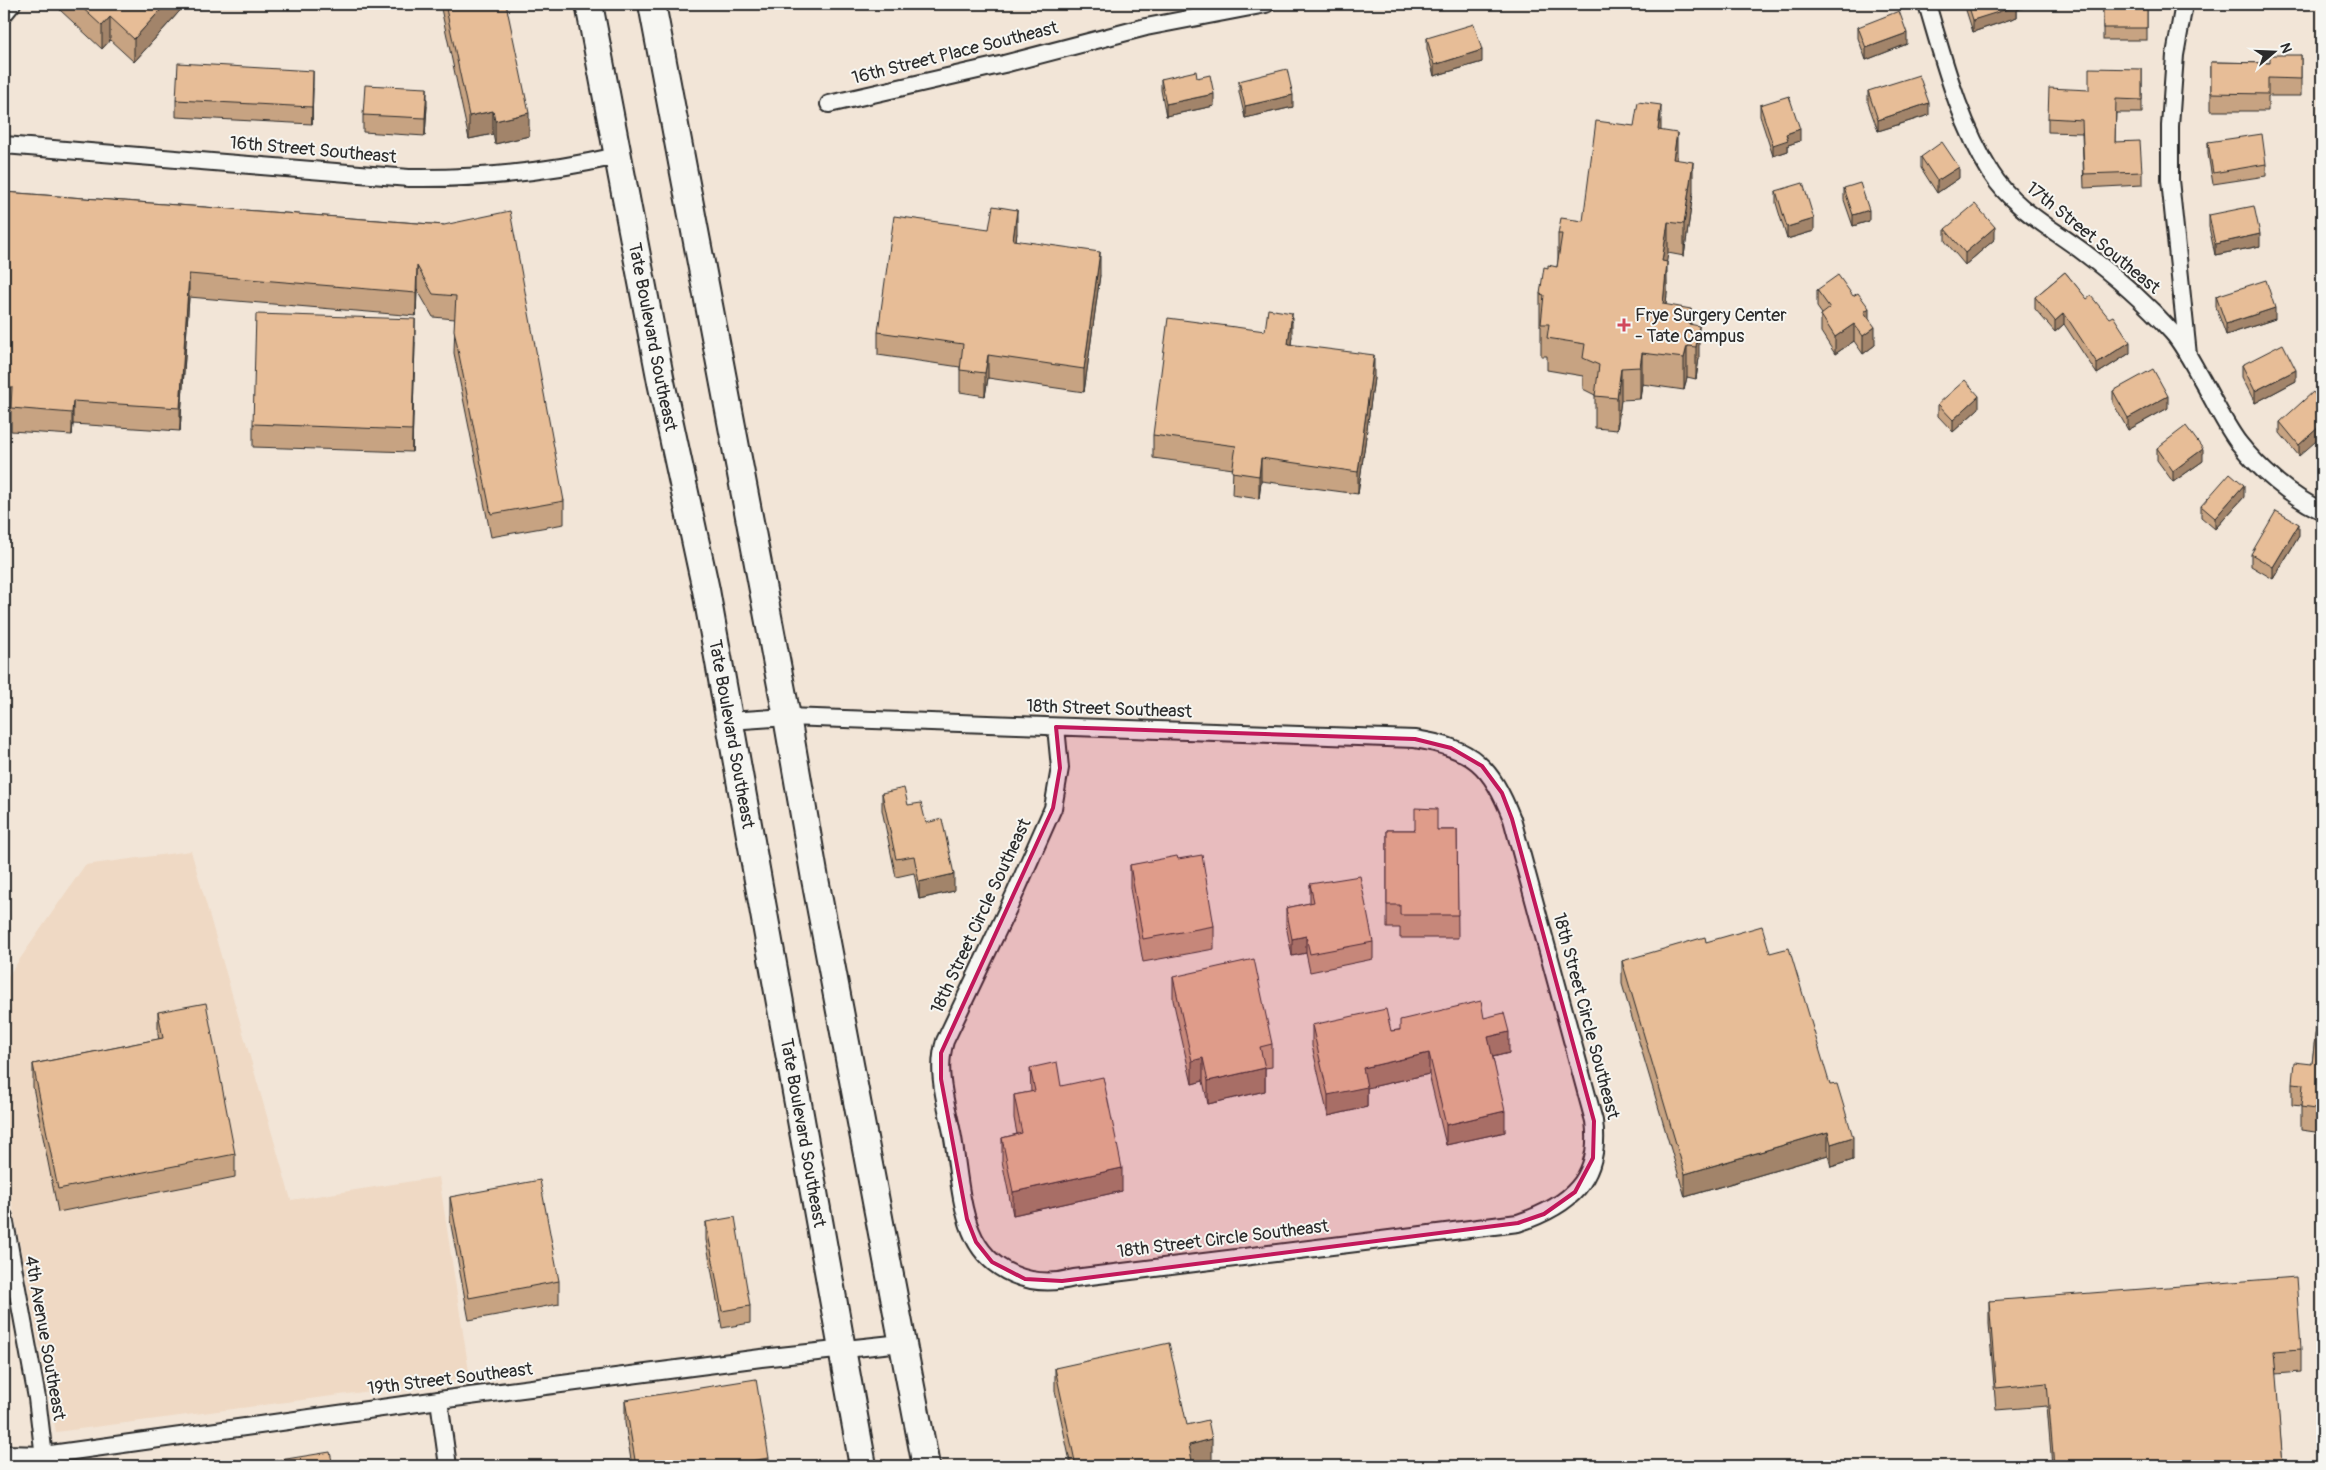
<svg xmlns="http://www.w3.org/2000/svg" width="2326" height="1470" viewBox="0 0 2326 1470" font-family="Pangolin,sans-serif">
<rect width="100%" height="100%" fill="#f2e5d7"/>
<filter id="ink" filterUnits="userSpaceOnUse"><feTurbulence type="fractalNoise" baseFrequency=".02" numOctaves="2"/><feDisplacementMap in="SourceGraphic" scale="10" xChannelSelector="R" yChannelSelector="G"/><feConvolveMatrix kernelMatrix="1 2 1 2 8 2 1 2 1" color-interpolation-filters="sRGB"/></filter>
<g filter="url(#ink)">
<polygon fill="#efd9c4" points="191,851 291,1200 439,1177 470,1378 56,1432 4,1161 4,982 85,865"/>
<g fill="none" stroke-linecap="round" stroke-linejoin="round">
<g stroke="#2b2b2b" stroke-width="20">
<g id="minor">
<path d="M1927,4C1944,61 1959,122 1991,173C2013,208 2050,227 2082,251C2114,275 2145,302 2172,332C2184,345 2193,365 2202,380C2214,401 2224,423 2238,442C2260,470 2290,496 2322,511"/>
<polyline points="2184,4 2175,55 2170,126 2170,180 2188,355"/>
<polyline points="4,14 12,4"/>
<polyline points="829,104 1004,64 1146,27 1266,4"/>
<path d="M4,145L409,178C480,179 548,172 617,156"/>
<path d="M729,721L787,717L1415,739C1473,748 1491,766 1512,819L1594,1121C1602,1180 1569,1206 1518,1223L1074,1278C1032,1289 988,1273 971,1231C960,1204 958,1167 953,1138C947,1105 935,1073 945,1041L1013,898L1053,808L1060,768L1056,727"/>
<polyline points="4,1217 37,1398 45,1466"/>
<polyline points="439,1400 448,1466"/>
<polyline points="4,1454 44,1455 439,1400 761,1358 902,1343"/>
</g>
</g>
<g stroke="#2b2b2b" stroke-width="30">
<g id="primary">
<path id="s1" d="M589,4L661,382L706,590L863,1466"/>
<polyline points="652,4 787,717 815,879 926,1466"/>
</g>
</g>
<use href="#minor" stroke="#f6f6f2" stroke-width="16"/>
<use href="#primary" stroke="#f6f6f2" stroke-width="26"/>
</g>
<g fill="#c7a382" stroke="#2b2b2b">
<polygon points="60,4 186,4 134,62 110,40 102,49 60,10"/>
<polygon points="440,4 506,4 529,136 495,144 493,134 469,139"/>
<polygon points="1964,4 2027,4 2027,6 2017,10 2017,17 1973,32"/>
<rect x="2103" y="4" width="44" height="36"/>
<polygon points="1858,27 1907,44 1866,60 1858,38"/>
<polygon points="1427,38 1482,62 1434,76 1427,49"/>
<polygon points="2301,55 2301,96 2268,96 2268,111 2211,111 2211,62 2270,63"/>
<polygon points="2142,69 2142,113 2116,113 2115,142 2142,172 2142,185 2084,188 2082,133 2048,132 2048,118 2089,90"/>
<polygon points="1197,78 1214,106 1166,116 1161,90 1161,79"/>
<polygon points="1239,81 1293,107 1245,118 1239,92"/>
<polygon points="313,88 312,124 176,117 176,100"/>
<polygon points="1868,91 1929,115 1878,131 1868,103"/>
<polygon points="1760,105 1800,141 1788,145 1788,151 1773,156 1760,116"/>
<polygon points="427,106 425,136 363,132 363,115"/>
<polygon points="1661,130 1677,159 1693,193 1684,256 1668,253 1666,262 1667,293 1666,305 1691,325 1699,358 1696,379 1687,377 1684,390 1642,384 1640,399 1621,400 1617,430 1595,428 1595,395 1583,389 1583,376 1547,370 1547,356 1541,356 1541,326 1540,326 1540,294 1548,268 1557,267 1558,260 1558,234 1583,221"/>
<polygon points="2208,142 2266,164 2266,176 2213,184 2208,154"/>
<polygon points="1921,157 1959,178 1937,193 1921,168"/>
<polygon points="1844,188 1869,221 1853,226 1844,200"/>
<polygon points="1776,191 1814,231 1787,239 1776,203"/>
<polygon points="4,192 444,225 564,501 564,524 491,537 454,353 455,319 433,317 417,289 416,316 189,297 180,431 73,424 72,435 11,431 11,410 4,409"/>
<polygon points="2209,215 2260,246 2215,255 2209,227"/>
<polygon points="989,229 1017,233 1016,240 1100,275 1084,392 988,378 985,396 960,392 960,367 878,355 878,332"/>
<polygon points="1945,229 1995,239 1965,265 1945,241"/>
<polygon points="2065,272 2130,353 2097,374 2064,324 2055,332 2035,309 2035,297"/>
<polygon points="1817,290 1869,318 1875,345 1863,354 1854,341 1835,354 1821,332 1821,315 1822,314 1817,307"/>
<polygon points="2216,296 2275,319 2226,335 2216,307"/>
<polygon points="1292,336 1291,344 1374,378 1358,494 1261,481 1259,499 1232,495 1233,469 1153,458 1153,435"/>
<polygon points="415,342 412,452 253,447 253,424"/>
<polygon points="2242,365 2296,381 2255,403 2242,377"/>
<polygon points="2113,391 2168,408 2128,430 2113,403"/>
<polygon points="2322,403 2299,456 2280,433 2280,422"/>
<polygon points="1938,404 1979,408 1953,432 1938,416"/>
<polygon points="2157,448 2203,461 2173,482 2157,460"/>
<polygon points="2244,497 2215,529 2201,517 2201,506"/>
<polygon points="2299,536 2273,579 2251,566 2251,554"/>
<polygon points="882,793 908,805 954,891 919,899 914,873 896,877 882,810"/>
<polygon points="1387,830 1457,830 1458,938 1400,938 1400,928 1387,928"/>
<polygon points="1178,859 1214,926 1214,949 1143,962 1130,888 1130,865"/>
<polygon points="1310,884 1373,942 1373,959 1310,972 1306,953 1292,956 1286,925 1286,908 1310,903"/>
<polygon points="1706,942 1770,953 1830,1085 1853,1160 1831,1167 1828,1155 1685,1197 1622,984 1622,961"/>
<polygon points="2322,974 2322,1133 2301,1130 2301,1106 2292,1105 2292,1083 2312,1064"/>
<polygon points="1173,977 1272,1044 1272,1067 1265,1068 1265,1091 1208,1104 1203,1081 1192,1084 1173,1000"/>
<polygon points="158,1012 235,1154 235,1177 58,1212 33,1087 33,1064 159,1039 158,1035"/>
<polygon points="1484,1018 1509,1053 1493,1057 1505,1132 1446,1145 1429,1074 1367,1088 1367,1107 1328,1116 1312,1046 1312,1025 1391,1031"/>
<polygon points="1030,1068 1061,1086 1122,1191 1013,1215 1002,1161 1002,1138 1017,1134 1014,1118 1014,1095 1031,1092"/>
<polygon points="450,1197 559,1281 559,1304 469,1320 450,1220"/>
<polygon points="706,1222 750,1306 750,1323 722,1328 706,1240"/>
<polygon points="1989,1301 2301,1349 2301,1372 2275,1374 2283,1466 2052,1466 2047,1406 1996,1410 1989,1324"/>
<polygon points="1055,1368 1187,1425 1212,1462 1195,1466 1071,1466 1055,1391"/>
<polygon points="625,1400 769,1458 769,1466 632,1466 625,1423"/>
</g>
<g fill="#a2846a" stroke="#2b2b2b">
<polygon points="166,4 186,4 134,62 134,39"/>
<polygon points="2015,4 2027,4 2027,6 2017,10 2017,17 1973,32 1973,20"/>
<polygon points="110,17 110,40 102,49 102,26"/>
<polygon points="1907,33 1907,44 1866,60 1866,48"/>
<polygon points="1482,50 1482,62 1434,76 1434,65"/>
<polygon points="313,71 313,88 312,124 312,107"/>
<polygon points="427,88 427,106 425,136 425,118"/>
<polygon points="1214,94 1214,106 1166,116 1166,104"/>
<polygon points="1293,95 1293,107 1245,118 1245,106"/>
<polygon points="1929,103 1929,115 1878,131 1878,120"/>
<polygon points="1661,105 1661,137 1658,130"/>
<polygon points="493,111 493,134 469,139 469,116"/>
<polygon points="529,113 529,136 495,144 495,121"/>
<polygon points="1800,129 1800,141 1788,145 1788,151 1773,156 1773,145 1786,134"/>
<polygon points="1677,133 1677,165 1673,159"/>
<polygon points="1693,162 1693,193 1684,256 1684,224"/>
<polygon points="1959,167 1959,178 1937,193 1937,181"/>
<polygon points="1017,210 1017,233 1013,263 1013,240"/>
<polygon points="1869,210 1869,221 1853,226 1853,215"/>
<polygon points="1814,219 1814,231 1787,239 1787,227"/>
<polygon points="1668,222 1668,253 1662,293 1662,261"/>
<polygon points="1995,227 1995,239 1965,265 1965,253"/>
<polygon points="2260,234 2260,246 2215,255 2215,244"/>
<polygon points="1100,252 1100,275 1084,392 1084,369"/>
<polygon points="1667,262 1667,293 1663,336 1663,304"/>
<polygon points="417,266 417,289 416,316 416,293"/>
<polygon points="189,274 189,297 180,431 180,408"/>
<polygon points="1869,308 1869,326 1864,312"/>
<polygon points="2275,308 2275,319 2226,335 2226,324"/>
<polygon points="1691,309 1691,340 1689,324"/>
<polygon points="1292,313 1292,336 1288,367 1288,344"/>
<polygon points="2064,313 2064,324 2055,332 2055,321"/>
<polygon points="415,319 415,342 412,452 412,430"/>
<polygon points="1854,324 1854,341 1835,354 1835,337"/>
<polygon points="1699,326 1699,358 1696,379 1696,347"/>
<polygon points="1875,327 1875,345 1863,354 1863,336"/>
<polygon points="2130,342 2130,353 2097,374 2097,363"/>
<polygon points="1687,346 1687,377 1684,390 1684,358"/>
<polygon points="1642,353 1642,384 1640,399 1640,367"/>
<polygon points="988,355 988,378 985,396 985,373"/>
<polygon points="1374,355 1374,378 1358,494 1358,472"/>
<polygon points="1621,368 1621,400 1617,430 1617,398"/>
<polygon points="2296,370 2296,381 2255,403 2255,391"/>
<polygon points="1979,396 1979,408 1953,432 1953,420"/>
<polygon points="2168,396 2168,408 2128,430 2128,418"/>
<polygon points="73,401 73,424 72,435 72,413"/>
<polygon points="2322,424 2322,436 2299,456 2299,445"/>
<polygon points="2203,449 2203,461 2173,482 2173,471"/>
<polygon points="1261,458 1261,481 1259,499 1259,476"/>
<polygon points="2244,485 2244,497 2215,529 2215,518"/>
<polygon points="2299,524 2299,536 2273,579 2273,567"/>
<polygon points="954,874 954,891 919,899 919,882"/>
<polygon points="1306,936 1306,953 1292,956 1292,939"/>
<polygon points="1509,1032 1509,1053 1488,1058 1488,1037"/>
<polygon points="1429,1053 1429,1074 1367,1088 1367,1107 1328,1116 1328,1095 1363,1068"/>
<polygon points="1203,1058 1203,1081 1192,1084 1192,1061"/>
<polygon points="1265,1068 1265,1091 1208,1104 1208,1081"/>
<polygon points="1505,1111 1505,1132 1446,1145 1446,1125"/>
<polygon points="1828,1132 1828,1155 1685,1197 1685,1174"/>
<polygon points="1853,1137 1853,1160 1831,1167 1831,1144"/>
<polygon points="1122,1168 1122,1191 1013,1215 1013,1192"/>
<polygon points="1212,1439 1212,1462 1195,1466 1189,1466 1189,1445"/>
</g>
<g fill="#e7bd97" stroke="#2b2b2b">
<polygon points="78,4 166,4 134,39 110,17 102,26"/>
<polygon points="445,4 506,4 529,113 495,121 493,111 469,116"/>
<polygon points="1968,4 2017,4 2017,6 1973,20"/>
<rect x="2103" y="4" width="44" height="24"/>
<polygon points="1899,11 1907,33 1866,48 1858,27"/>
<polygon points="1474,24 1482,50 1434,65 1427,38"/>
<polygon points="2270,55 2301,55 2301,79 2268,78 2268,94 2211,93 2211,62 2270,63"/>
<polygon points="178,63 313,71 312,107 176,100"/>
<polygon points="2089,68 2142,69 2142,100 2116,99 2115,142 2140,141 2142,172 2084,174 2082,120 2048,118 2049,88 2089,90"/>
<polygon points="1287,69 1293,95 1245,106 1239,81"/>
<polygon points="1196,71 1197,78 1210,75 1214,94 1166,104 1161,79"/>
<polygon points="1919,75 1929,103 1878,120 1868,91"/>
<polygon points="365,85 427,88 425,118 363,115"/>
<polygon points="1789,96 1800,129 1786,134 1788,140 1773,145 1760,105"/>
<polygon points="1638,102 1661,105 1658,130 1677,133 1673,159 1693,162 1684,224 1668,222 1662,261 1667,262 1663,304 1691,309 1689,324 1699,326 1696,347 1687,346 1684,358 1642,353 1640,367 1621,368 1617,398 1595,396 1599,365 1583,358 1585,344 1547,338 1549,324 1541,324 1544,295 1540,294 1544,267 1548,268 1548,265 1557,267 1562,234 1558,234 1561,218 1583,221 1596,121 1634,126"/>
<polygon points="2262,134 2266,164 2213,173 2208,142"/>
<polygon points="1942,142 1959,167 1937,181 1921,157"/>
<polygon points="1803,183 1814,219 1787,227 1776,191"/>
<polygon points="1860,183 1869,210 1853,215 1844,188"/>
<polygon points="4,192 444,225 510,211 564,501 491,514 454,330 456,296 433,294 417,266 416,293 189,274 180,408 73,401 72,413 11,408 12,387 4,386"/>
<polygon points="1975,204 1995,227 1965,253 1945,229"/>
<polygon points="993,206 1017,210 1013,240 1100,252 1084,369 988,355 985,373 960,370 963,344 878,332 894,216 989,229"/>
<polygon points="2254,206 2260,234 2215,244 2209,215"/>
<polygon points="2065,272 2087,299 2091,296 2109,318 2113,316 2130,342 2097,363 2064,313 2055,321 2035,297"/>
<polygon points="1838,275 1853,296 1858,293 1869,308 1864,312 1875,327 1863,336 1854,324 1835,337 1821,315 1830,308 1817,290"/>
<polygon points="2266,280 2275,308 2226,324 2216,296"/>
<polygon points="1268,309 1292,313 1288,344 1374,355 1358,472 1261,458 1259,476 1232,472 1236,446 1153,435 1168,318 1265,331"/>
<polygon points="256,314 415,319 412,430 253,424"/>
<polygon points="2283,344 2296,370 2255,391 2242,365"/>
<polygon points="2153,369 2168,396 2128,418 2113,391"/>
<polygon points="1965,380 1979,396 1953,420 1938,404"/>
<polygon points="2313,392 2322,403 2322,424 2299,445 2280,422"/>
<polygon points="2186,426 2203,449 2173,471 2157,448"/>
<polygon points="2230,473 2244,485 2215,518 2201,506"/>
<polygon points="2276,511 2299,524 2273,567 2251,554"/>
<polygon points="904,788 908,805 921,803 926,823 942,819 954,874 919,882 914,856 896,859 882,793"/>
<polygon points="1415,808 1437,809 1437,830 1457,830 1458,915 1400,915 1400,905 1387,905 1387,830 1415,830"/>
<polygon points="1202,855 1214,926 1143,939 1130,865 1177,856 1178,859"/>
<polygon points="1360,876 1373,942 1310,954 1306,936 1292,939 1286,908 1314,902 1310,884"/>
<polygon points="1762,926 1770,953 1789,948 1830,1085 1837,1084 1853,1137 1831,1144 1828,1132 1685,1174 1622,961 1705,937 1706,942"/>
<polygon points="1254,959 1272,1044 1260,1047 1265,1068 1208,1081 1203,1058 1192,1061 1173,977"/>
<polygon points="2322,974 2322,1110 2301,1107 2303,1084 2292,1083 2294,1062 2312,1064"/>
<polygon points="1481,1001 1484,1018 1504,1013 1509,1032 1488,1037 1505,1111 1446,1125 1429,1053 1363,1068 1367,1087 1328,1095 1312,1025 1386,1009 1391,1031 1400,1030 1400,1020"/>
<polygon points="206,1003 235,1154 58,1189 33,1064 163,1038 158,1012"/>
<polygon points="1057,1062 1061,1086 1103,1077 1122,1168 1013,1192 1002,1138 1022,1133 1014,1095 1035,1091 1030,1068"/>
<polygon points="540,1180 559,1281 469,1298 450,1197"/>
<polygon points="735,1217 750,1306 722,1311 706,1222"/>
<polygon points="2296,1277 2301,1349 2274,1351 2283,1466 2054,1466 2047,1383 1996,1388 1989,1301"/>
<polygon points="1169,1343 1187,1425 1208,1420 1212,1439 1189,1445 1193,1466 1076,1466 1055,1368"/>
<polygon points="756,1379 769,1458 719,1466 636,1466 625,1400"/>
<polygon points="330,1452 333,1466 243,1466"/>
</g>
</g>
<path fill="#c2185b" fill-opacity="0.2" stroke="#c2185b" stroke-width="4" stroke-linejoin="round" d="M1056,727L1415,739L1451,748L1482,766L1502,793L1512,819L1594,1121L1593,1158L1575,1192L1544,1214L1518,1223L1062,1281L1025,1279L992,1262L976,1242L967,1219L941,1079V1053L1053,808L1060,768Z"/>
<path fill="#d1495b" stroke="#f6f6f2" stroke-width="2" d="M1621.5 317.5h5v5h5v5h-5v5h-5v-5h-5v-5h5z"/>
<g text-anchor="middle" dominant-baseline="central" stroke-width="4" stroke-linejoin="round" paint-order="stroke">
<g font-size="18" fill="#2b2b2b" stroke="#f6f6f2">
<text transform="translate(955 53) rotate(-14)">16th Street Place Southeast</text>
<text transform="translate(313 150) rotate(5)">16th Street Southeast</text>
<text transform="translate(2093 238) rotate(39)">17th Street Southeast</text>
<text stroke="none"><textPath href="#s1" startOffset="339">Tate Boulevard Southeast</textPath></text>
<text transform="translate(1109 709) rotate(2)">18th Street Southeast</text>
<text stroke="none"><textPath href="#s1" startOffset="744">Tate Boulevard Southeast</textPath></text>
<text transform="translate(981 916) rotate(-65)">18th Street Circle Southeast</text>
<text transform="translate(1586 1016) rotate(75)">18th Street Circle Southeast</text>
<text stroke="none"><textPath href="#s1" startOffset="1149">Tate Boulevard Southeast</textPath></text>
<text transform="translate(1223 1239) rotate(-7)">18th Street Circle Southeast</text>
<text transform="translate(45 1338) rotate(80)">4th Avenue Southeast</text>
<text transform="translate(450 1379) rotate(-7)">19th Street Southeast</text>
</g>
<g font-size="18" fill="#2b2b2b" stroke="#f6f6f2" text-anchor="start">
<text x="1635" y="315">Frye Surgery Center<tspan x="1635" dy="21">- Tate Campus</tspan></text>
</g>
</g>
<rect width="2326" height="1470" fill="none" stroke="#f6f6f2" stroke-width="20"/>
<rect x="10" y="10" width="2306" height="1450" fill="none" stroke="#2b2b2b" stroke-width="2" filter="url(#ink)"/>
<g transform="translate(2274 52) rotate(71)" stroke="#f6f6f2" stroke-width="4" paint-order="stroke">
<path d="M0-4L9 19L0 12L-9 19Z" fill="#2b2b2b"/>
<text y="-8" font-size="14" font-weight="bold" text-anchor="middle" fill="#2b2b2b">N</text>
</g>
</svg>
